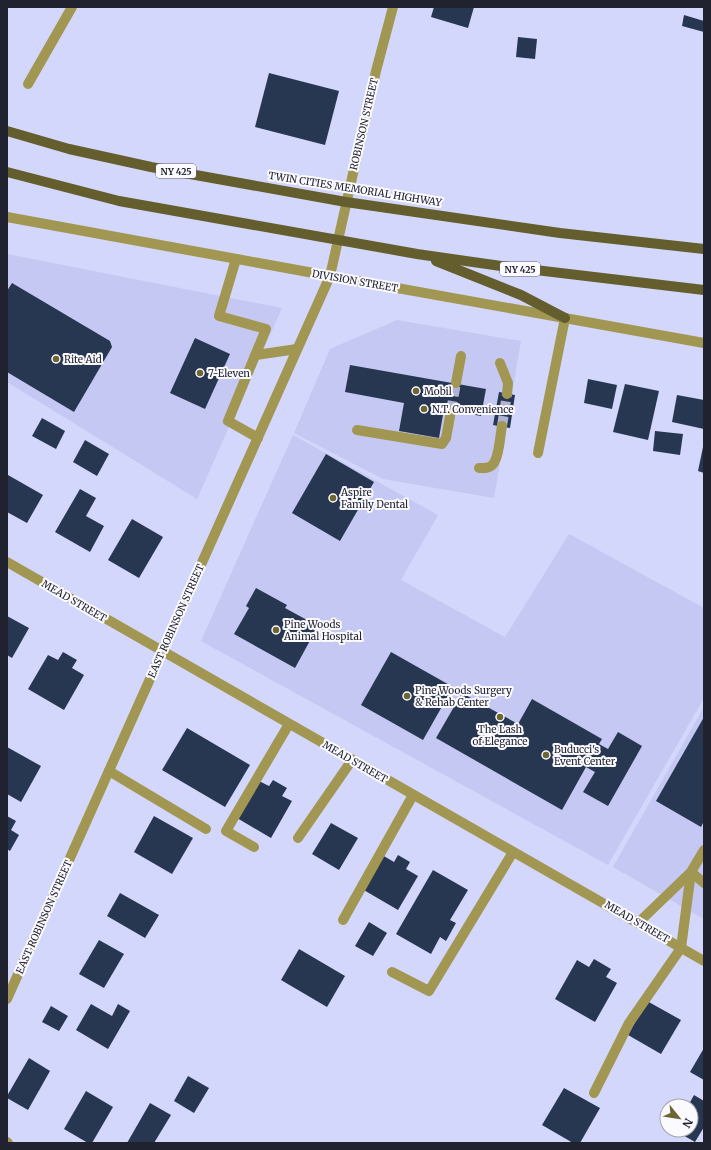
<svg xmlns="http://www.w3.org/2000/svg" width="711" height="1150" viewBox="0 0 711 1150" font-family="Merriweather,serif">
<rect width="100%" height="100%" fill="#d4d7fc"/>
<g fill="#c4c8f2">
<polygon points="7,254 282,308 197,499 7,382"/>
<polygon points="397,320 521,341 494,498 383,479 294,433 330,349"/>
<polygon points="293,435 438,515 401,580 505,637 569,534 704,608 704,698 608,865 201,641"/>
<polygon points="704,707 704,919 613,867"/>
</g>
<g fill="#283751">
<polygon points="434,7 474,7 468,28 431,17"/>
<polygon points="684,15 704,21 704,32 682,26"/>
<polygon points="518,37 537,39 535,59 516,57"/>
<polygon points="269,73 339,91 325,145 255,127"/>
<polygon points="12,283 110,341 112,347 74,412 7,372 7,291"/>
<polygon points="195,338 230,354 205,409 170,393"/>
<polygon points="350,365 486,389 481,416 444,409 439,438 399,431 404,403 345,392"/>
<polygon points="588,379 617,385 612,409 584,403"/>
<polygon points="625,384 659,391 648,440 613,432"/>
<polygon points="499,392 515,395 510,428 493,425"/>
<polygon points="677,395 704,400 704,429 672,422"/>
<polygon points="42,418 65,431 56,449 32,436"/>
<polygon points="655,431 683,434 680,455 653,451"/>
<polygon points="85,440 109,454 97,476 73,462"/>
<polygon points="703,447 704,447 704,473 698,471"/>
<polygon points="326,454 374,482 340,541 292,513"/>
<polygon points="8,475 43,495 27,523 7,512"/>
<polygon points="80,489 96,498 86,516 104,526 90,552 55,532"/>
<polygon points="132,519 163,537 139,578 108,560"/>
<polygon points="256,588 287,605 285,608 318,626 295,668 234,634 249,608 246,606"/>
<polygon points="7,616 29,628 12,658 7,655"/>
<polygon points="63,652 77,660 72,668 84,675 64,710 28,689 48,655 58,660"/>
<polygon points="391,652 453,687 423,740 361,705"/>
<polygon points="462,693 518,724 532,699 602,739 599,744 608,749 618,732 642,746 608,806 583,792 595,772 586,767 562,810 436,738"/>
<polygon points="704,717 704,821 701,827 656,801"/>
<polygon points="187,728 250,765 225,807 162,770"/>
<polygon points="7,747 41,766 21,802 7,794"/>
<polygon points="273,780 287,788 282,796 292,801 271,838 237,818 259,781 269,786"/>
<polygon points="7,816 16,821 11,830 19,835 10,851 7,849"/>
<polygon points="154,816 193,838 172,874 134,852"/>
<polygon points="331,823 358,838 339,870 312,854"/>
<polygon points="382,855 394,862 398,855 410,862 406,869 418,876 398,910 362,889"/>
<polygon points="433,870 468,890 450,920 456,923 446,941 440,937 431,954 396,934"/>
<polygon points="120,893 159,915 145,938 107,916"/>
<polygon points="369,922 387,933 373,956 355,946"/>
<polygon points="99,940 124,954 104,988 79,974"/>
<polygon points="299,949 345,976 327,1007 281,980"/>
<polygon points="594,959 611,969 606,977 617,983 595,1022 555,999 577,960 589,967"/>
<polygon points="647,1001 681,1020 661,1054 628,1035"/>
<polygon points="91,1004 112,1016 118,1004 130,1011 108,1049 76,1030"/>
<polygon points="51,1006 68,1016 59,1031 42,1022"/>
<polygon points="704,1048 704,1080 690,1072"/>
<polygon points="29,1058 50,1071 28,1110 7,1098 7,1096"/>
<polygon points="188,1076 209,1088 194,1113 174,1101"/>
<polygon points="564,1088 600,1108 580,1143 573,1143 542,1125"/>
<polygon points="86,1091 113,1107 92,1143 88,1143 64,1129"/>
<polygon points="694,1095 704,1101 704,1127 695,1142 674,1130 691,1130 691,1106 688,1106"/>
<polygon points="150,1103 171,1115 154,1143 127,1143"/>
</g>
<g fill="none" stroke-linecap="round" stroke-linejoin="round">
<g stroke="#b0b3d3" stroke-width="10" stroke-dasharray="10 5" stroke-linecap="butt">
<polyline points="451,411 456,383"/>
<polyline points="502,426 507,394"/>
</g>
<g stroke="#a19752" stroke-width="10">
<polyline points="28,84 72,7"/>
<polyline points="7,217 330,276 704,343"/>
<polyline points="236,259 219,316 266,329 228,421 258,438"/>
<polyline points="256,355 297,349"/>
<polyline points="500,363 508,383 507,394"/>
<polyline points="456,383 461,356"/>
<polyline points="357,430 442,444 446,438 451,411"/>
<polyline points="538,453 565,318"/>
<path d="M479,468C483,468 487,469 491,466C499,461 500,436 502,426"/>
<polyline points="7,562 704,961"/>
<polyline points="109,771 206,829"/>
<polyline points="298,838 352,760"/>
<polyline points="254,847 226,831 289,724"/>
<polyline points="704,850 691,872 704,883"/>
<polyline points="343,920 413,795"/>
<polyline points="392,972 429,991 513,852"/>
<polyline points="7,999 330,276 376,71 393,7"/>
<polyline points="594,1093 629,1023 681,948 691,872 638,923"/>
<polyline points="7,1142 8,1143"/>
</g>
<g stroke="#645d2d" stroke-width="10">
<polyline points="7,131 69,149 151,167 346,202 560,233 704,249"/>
<polyline points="7,172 119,201 417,254 501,266 704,290"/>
<polyline points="436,261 521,295 565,318"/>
</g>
</g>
<g fill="#6d6532" stroke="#fbfbff" stroke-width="1.5">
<circle cx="56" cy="359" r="4"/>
<circle cx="200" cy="373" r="4"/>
<circle cx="416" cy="391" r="4"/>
<circle cx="424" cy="409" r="4"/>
<circle cx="333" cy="498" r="4"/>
<circle cx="276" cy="630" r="4"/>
<circle cx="407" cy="696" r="4"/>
<circle cx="500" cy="717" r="4"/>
<circle cx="546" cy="755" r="4"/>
</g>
<g text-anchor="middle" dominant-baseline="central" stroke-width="4" stroke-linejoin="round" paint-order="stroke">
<g fill="#fbfbff" stroke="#62636e" stroke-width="1">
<rect x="156" y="164" width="40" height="14" rx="3"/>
<rect x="500" y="262" width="40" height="14" rx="3"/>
</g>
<g font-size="9" font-weight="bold" fill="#212230">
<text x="176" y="171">NY 425</text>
<text x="520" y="269">NY 425</text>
</g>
<g font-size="10" fill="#212230" stroke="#fbfbff">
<text transform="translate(364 124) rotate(-77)">ROBINSON STREET</text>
<text transform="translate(355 189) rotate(9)">TWIN CITIES MEMORIAL HIGHWAY</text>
<text transform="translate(355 281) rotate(10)">DIVISION STREET</text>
<text transform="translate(74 601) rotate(30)">MEAD STREET</text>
<text transform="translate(176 621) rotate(-66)">EAST ROBINSON STREET</text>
<text transform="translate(355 762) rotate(30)">MEAD STREET</text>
<text transform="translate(44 917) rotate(-66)">EAST ROBINSON STREET</text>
<text transform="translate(637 922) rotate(30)">MEAD STREET</text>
</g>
<g font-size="10" fill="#212230" stroke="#fbfbff" text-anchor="start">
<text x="64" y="359">Rite Aid</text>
<text x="208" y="373">7-Eleven</text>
<text x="424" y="391">Mobil</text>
<text x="432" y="409">N.T. Convenience</text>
<text x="341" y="492">Aspire<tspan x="341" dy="12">Family Dental</tspan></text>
<text x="284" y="624">Pine Woods<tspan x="284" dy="12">Animal Hospital</tspan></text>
<text x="415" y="690">Pine Woods Surgery<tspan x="415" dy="12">&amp; Rehab Center</tspan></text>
<text x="500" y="729" text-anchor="middle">The Lash<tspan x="500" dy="12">of Elegance</tspan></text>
<text x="554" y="749">Buducci's<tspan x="554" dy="12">Event Center</tspan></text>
</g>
</g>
<rect width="711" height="1150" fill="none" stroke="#212230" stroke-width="16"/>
<g transform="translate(679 1118) rotate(120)"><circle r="19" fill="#fbfbff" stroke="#a4a4ac"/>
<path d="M0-3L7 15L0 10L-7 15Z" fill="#6d6532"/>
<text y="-6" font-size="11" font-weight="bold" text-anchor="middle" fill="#212230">N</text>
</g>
</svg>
